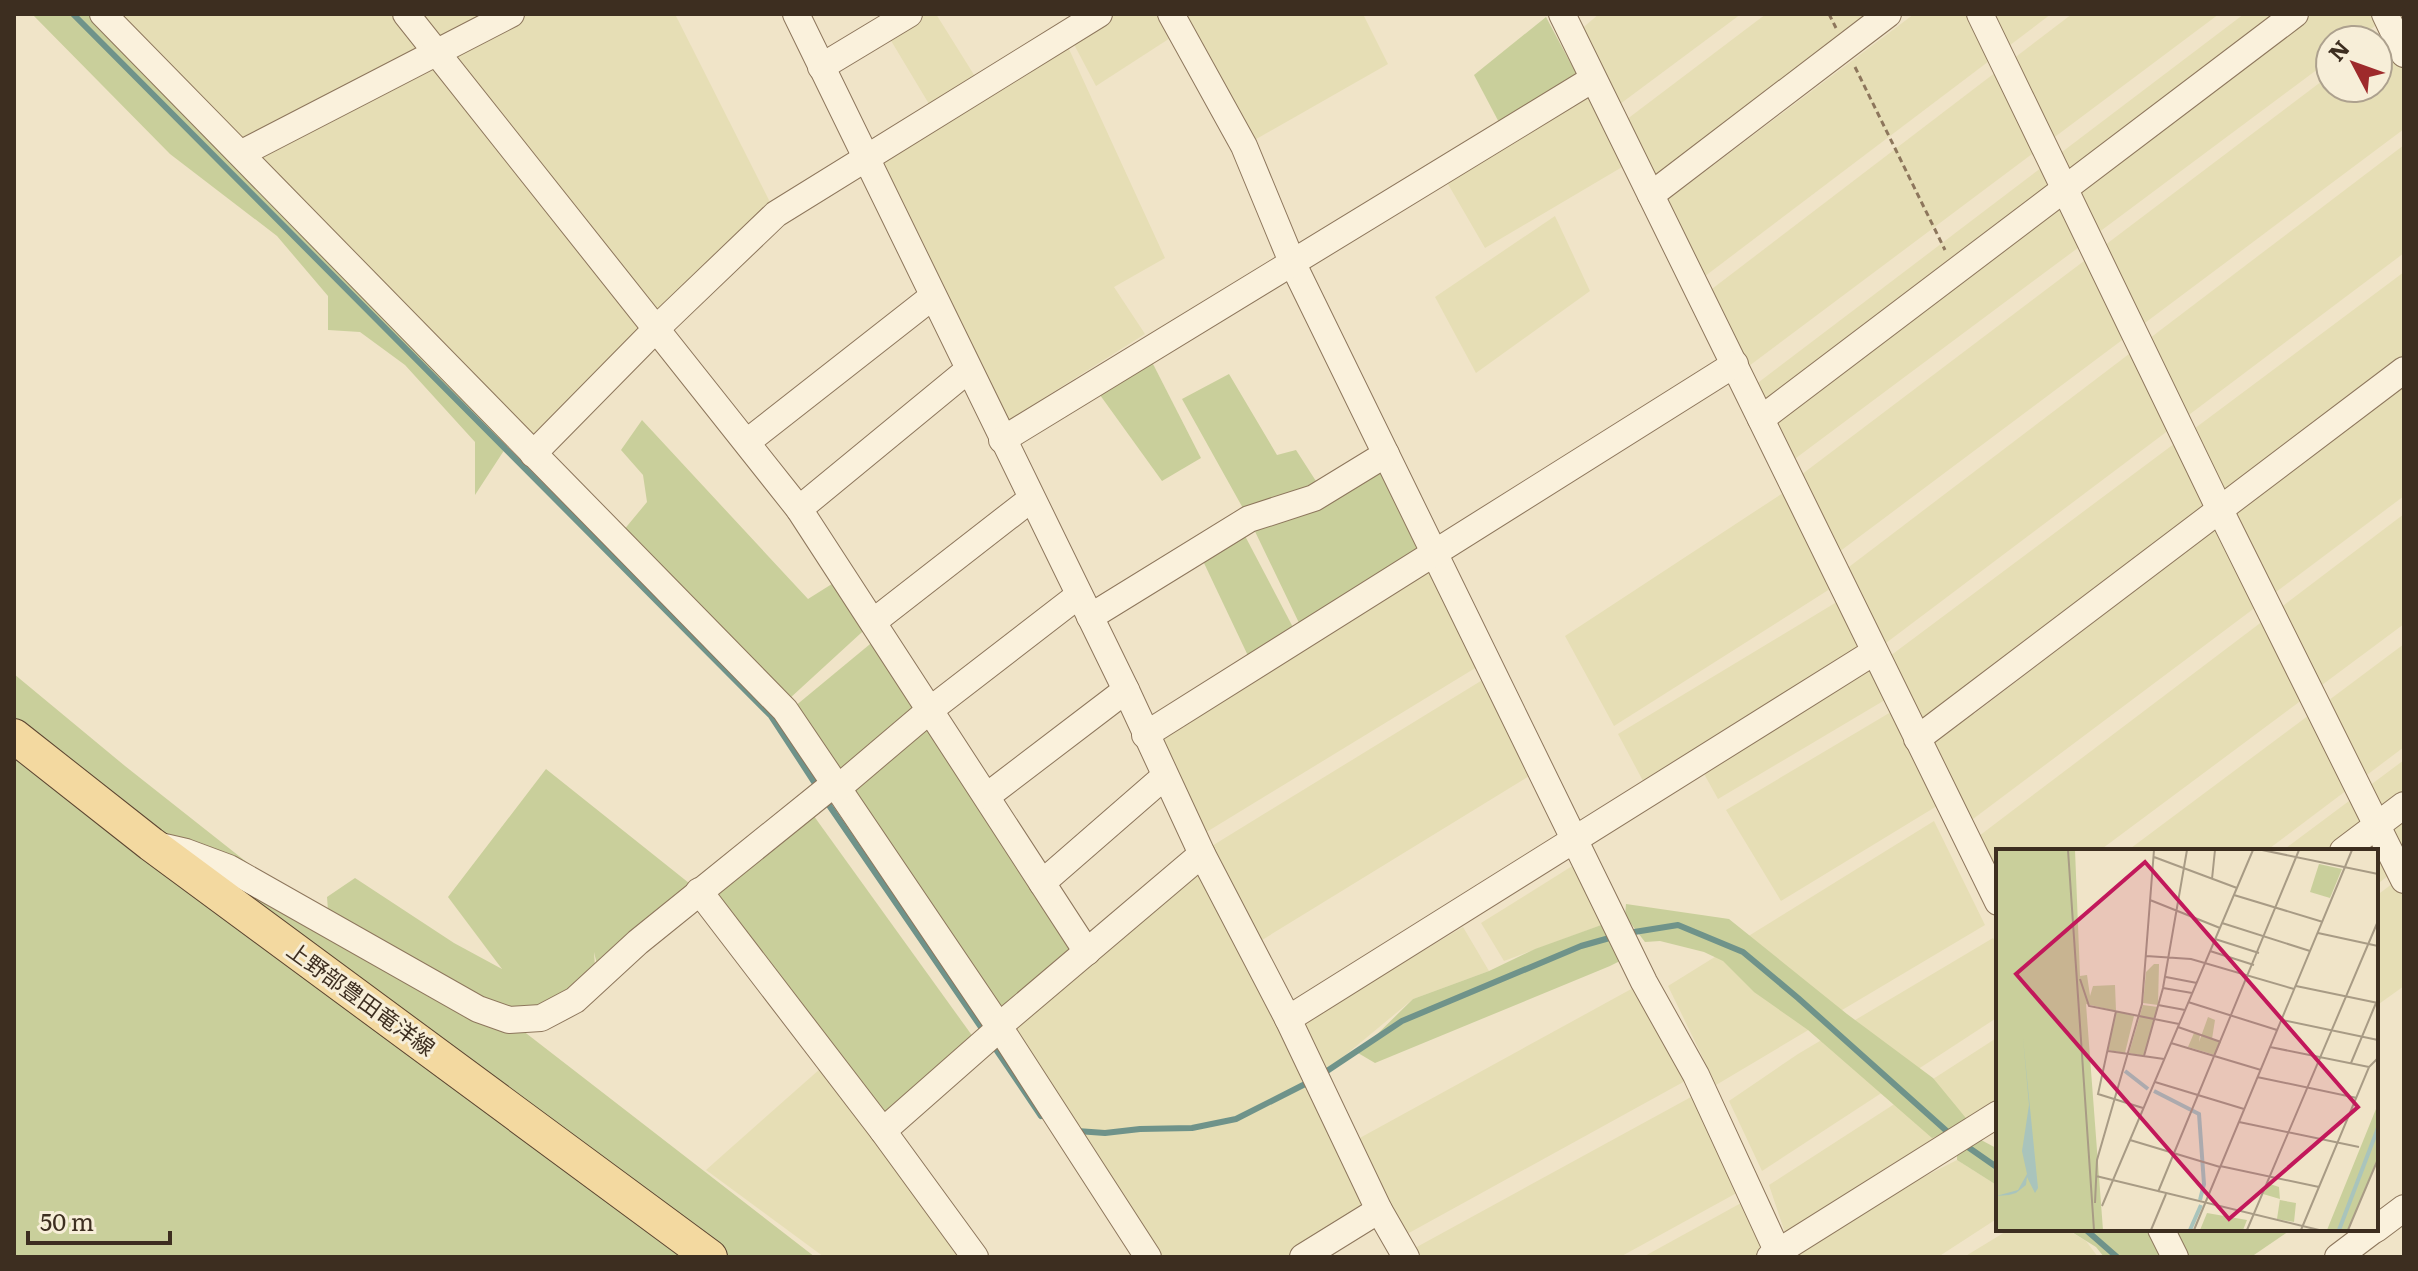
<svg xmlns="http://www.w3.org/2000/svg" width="2418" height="1271" font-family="Literata,'Noto Sans JP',serif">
<rect width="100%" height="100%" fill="#f0e4c8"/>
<g fill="#e6deb5">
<path d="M102,14H675L776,214L533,454Z"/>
<path d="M909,14H936L981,86L1063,36L1165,258L1114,287L1145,334L996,428L865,158L935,114L884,29Z"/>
<path d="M1083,14H1363L1388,64L1244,146L1181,31L1096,86L1068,33Z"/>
<path d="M1599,14H1741L1616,107L1579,31Z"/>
<path d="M1766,14H1898L1655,202L1634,160L1485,248L1441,172L1593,79L1618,126Z"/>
<path d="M1914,14H2051L1692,286L1655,209Z"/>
<path d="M2072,14H2219L1745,369L1708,292Z"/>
<path d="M2244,14H2404V129L1839,552L1801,475L2330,75V88H2378L2377,40L2392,29L2386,18L2356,40H2330V60L1792,461L1755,385Z"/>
<path d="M2404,145V253L1874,652L1895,694L1718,799L1698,763L1650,794L1618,734L1840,600L1833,587L1614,726L1565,636L1789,489L1841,573Z"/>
<path d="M1555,216L1590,291L1476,373L1435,297Z"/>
<path d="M2404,272V370L1955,711L1974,714L2404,385V496L1969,822L1955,795L1781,901L1726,810L1901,706L1882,662Z"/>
<path d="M2404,514V624L2099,851H1998V876L1979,836Z"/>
<path d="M1434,568L1490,659L1200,836L1144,745Z"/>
<path d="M2404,644V747L2266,851H2127Z"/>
<path d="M1484,679L1539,770L1249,948L1347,1145L1644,982L1696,1075L1398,1239L1379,1210L1303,1257H1150L1005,1021L1194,857Z"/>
<path d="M2404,760V864L2376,885V851H2282Z"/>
<path d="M1934,821L1985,925L1716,1085L1668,986Z"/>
<path d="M1585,858L1615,920L1504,961L1481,923Z"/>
<path d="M2404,875V986L2376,1006V896Z"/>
<path d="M1463,927L1489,971L1413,999L1325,1072L1304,1022Z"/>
<path d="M1993,938L1998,946V1017L1762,1171L1729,1101L1798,1054Z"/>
<path d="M1998,1037V1114L1799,1240L1957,1160L1998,1186V1218L1938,1257H1785L1789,1245L1769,1185Z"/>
<path d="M829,1061L974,1257H824L706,1170Z"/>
<path d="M1702,1091L1753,1184L1620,1257H1406L1404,1254Z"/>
<path d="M1752,1197L1770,1257H1643Z"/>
<path d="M2010,1229H2066L2086,1241L2098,1257H1964Z"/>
</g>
<g fill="#c9cf9b">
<path d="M32,14H104L514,435L475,495V442L405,365L360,332L328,330V296L277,236L170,154Z"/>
<path d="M1546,17L1579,79L1502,128L1474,75Z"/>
<path d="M1152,362L1201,458L1162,481L1100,395Z"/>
<path d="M1229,374L1277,455L1296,450L1323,492L1386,454L1432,548L1301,627L1249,519L1182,399Z"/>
<path d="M642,420L808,599L843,577L873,622L789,699L623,531L647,502L643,475L621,450Z"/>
<path d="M1244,534L1296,633L1250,660L1203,561Z"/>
<path d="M881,635L1087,952L996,1022L794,707Z"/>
<path d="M14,674L125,766L320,920L329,924L327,897L355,878L454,943L502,969L448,897L546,769L699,891L600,977L594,952L596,981L509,1020L815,1257H14Z"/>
<path d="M811,812L976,1041L879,1125L704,887Z"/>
<path d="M1626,904L1729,919L1847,1014L1933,1078L1970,1123L1932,1138L1808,1030L1754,992L1723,961L1704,952L1660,941L1645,942L1625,916Z"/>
<path d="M1615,920L1632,955L1610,966L1375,1063L1358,1053L1413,999L1489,971L1535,949Z"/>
<path d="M1968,1133L1998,1149V1186L1957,1160V1150Z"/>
<path d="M2067,1229H2141L2152,1235L2162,1257H2104L2096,1247Z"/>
<path d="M2161,1229H2292L2251,1257H2175Z"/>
</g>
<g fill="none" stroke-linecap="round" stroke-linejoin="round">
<g stroke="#6f938a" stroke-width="6">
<path d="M73,14L771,716L818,788"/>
<path d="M824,798L985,1033"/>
<path d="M1628,933L1678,925L1743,952L1798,998L1950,1134"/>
<path d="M991,1042L1041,1116"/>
<path d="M1321,1075L1402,1021L1581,946L1613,937"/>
<path d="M1077,1131L1105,1133L1140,1129L1192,1128L1236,1119L1311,1081"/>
<path d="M1965,1145L1998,1168"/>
<path d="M2085,1229L2117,1257"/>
</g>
<defs>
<g id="minor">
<path d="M103,14L785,710L1000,1028L1148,1257"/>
<path d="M406,14L799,509L1087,952"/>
<path d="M796,14L1126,690L1202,854L1288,1019L1379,1210L1406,1257"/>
<path d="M1171,14L1244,146L1292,262L1644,982L1696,1075L1780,1257"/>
<path d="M1562,14L1998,902"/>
<path d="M1980,14L2220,510L2404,880"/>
<path d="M2385,14L2404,54"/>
<path d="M821,67L909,14"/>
<path d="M242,153L511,14"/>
<path d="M1651,195L1888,14"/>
<path d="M1761,419L2295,14"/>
<path d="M1002,440L1593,79"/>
<path d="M747,442L932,297"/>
<path d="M533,454L657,328L776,214L1099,14"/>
<path d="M799,509L968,370"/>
<path d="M1090,617L1249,519L1314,498L1386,454"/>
<path d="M873,622L1031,499"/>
<path d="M1145,735L1735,364"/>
<path d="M1917,739L2404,370"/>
<path d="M838,788L930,710L1079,595"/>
<path d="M987,796L1126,690"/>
<path d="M160,846L186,852L229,868L478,1009L509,1020L541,1018L575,1000L638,942L835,783"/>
<path d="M2343,851L2404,805"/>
<path d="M1042,883L1165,776"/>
<path d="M699,891L883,1131L975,1257"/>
<path d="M1288,1019L1874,652"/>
<path d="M883,1131L1000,1028L1005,1021L1202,854"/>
<path d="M2161,1229L2175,1257"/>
<path d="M2376,1229L2404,1208"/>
<path d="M1303,1257L1379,1210"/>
<path d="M1770,1257L1998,1114"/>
<path d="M2338,1257L2375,1229"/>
</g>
<path id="major" d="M14,736L151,844L710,1257"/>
</defs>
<use href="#minor" stroke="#8d765c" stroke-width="28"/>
<use href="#major" stroke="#5b4430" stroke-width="36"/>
<g stroke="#8d765c" stroke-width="3" stroke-dasharray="6 4" stroke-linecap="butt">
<path d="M1829,14L1836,28"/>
<path d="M1855,67L1945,250"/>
</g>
<use href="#minor" stroke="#faf1dc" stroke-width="26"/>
<use href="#major" stroke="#f3d9a0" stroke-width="34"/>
</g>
<g text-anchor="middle" stroke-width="6" stroke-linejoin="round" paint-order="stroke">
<g font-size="22" fill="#3d2e20" stroke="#f7eed8">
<text transform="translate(361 999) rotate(36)" y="8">上野部豊田竜洋線</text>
</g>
</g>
<g transform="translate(1996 849)">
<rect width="382" height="382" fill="#f0e4c8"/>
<path d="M0,1H79L84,127L91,126L94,147L97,137L119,136L120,162L90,155L107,381H0ZM323,15L346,20L334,49L314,43ZM158,115H163L162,156L147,154L150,123ZM147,156L162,158L148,207L133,204ZM120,162L138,167L129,204L112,201ZM212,168L219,171L216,190L225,193L219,206L192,198L198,184L204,186L203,193ZM382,255V308L352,381H331ZM271,334L283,338L284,351L300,354L298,373L281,370L284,350L267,345ZM211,364L251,371L247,381H204Z" fill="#c9cf9b"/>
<path d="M27,189L42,339L39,344L31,328L30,336L20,344L13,346L0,347L22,341L31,325L26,302L33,256Z" fill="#a9c4bc"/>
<path fill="none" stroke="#a9c4bc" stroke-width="4" d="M129,222L152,240M158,242L203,265L208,335L204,351M194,381L205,356M343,381L382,279"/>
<path fill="none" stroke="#a89b85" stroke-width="2" d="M72,1L98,381M266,1L382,25M158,8L241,39M216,30L219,1M238,46L327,73M154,51L224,79M226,74L314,102M322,84L382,97M219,90L263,104M214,102L258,116M150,107L195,110L298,140M170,128L201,134M84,130L93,157L143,167M300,137L382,154M167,139L196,144M192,153L281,181M162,156L189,161M120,162L102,245L147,259M143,167L183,175M286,171L382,191M182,178L225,193M175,194L265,221M274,198L373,218M112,202L168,210M148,207L167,139L191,1M355,214L380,154M261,228L361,249M159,233L248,260M243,273L363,298M134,291L224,318M224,317L323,338M100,327L323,381M162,343L303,1M99,354L101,311L146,155L158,1M106,357L257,1M155,381L170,345M198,381L356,1M251,381L382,72M305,381L373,218L382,209M352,381L382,310"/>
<path fill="#c2185b" fill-opacity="0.15" stroke="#c2185b" stroke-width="4" d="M149,13L362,258L233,370L20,125Z"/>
<rect width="382" height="382" fill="none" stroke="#3d2e20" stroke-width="4"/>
</g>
<rect width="2418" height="1271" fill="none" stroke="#3d2e20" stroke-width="32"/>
<g transform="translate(2354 64) rotate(311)"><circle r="38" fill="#f7eed8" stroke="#ada18e" stroke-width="2"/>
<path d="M0-6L14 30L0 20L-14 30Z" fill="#9e2a2b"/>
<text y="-12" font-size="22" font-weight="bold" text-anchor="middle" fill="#3d2e20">N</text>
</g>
<path d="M28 1231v12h142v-12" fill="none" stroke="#3d2e20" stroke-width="4"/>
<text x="40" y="1231" font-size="24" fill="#3d2e20" stroke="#f7eed8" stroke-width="6" paint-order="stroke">50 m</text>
</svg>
